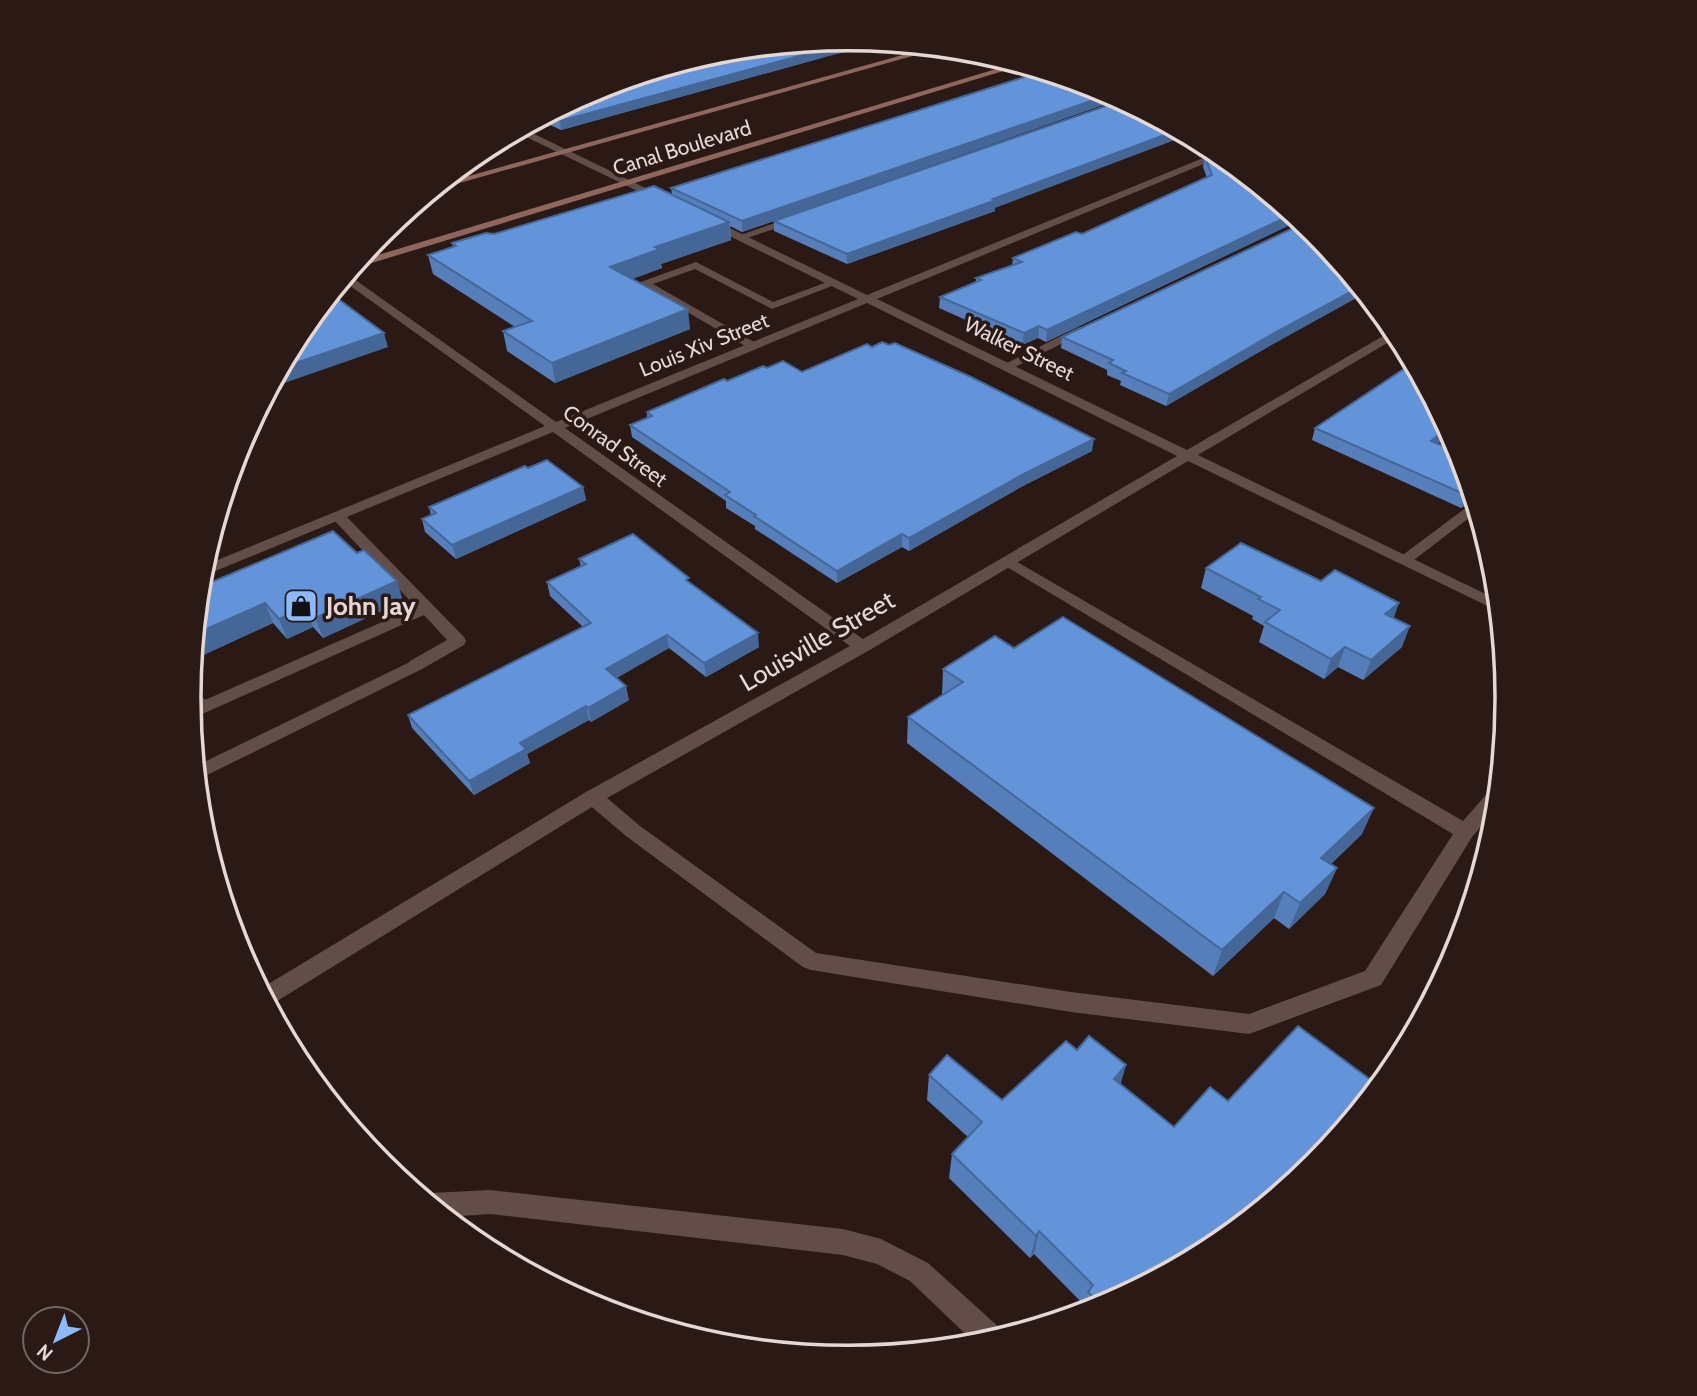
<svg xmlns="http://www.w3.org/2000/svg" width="1697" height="1396" font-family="Cabin,sans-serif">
<rect width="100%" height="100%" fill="#2b1915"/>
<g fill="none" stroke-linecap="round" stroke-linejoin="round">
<g fill="#624d48" fill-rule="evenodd">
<path d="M797,215L802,218L801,220L744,239L735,237Z"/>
<path d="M696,262L773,302L830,281L840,283L772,309L695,269L653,284L756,343V349L752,350L638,283Z"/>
<path d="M1079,327L1089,330L1011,369L1007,370L1001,366Z"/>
<path d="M1475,501L1478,511L1410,563H1400L1397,560L1400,557Z"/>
<path d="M338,512L343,513L464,637L466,641L464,645L422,669H410L408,665L410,661L447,640L424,615L191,719L190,686L196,688L205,700L416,607L333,519L331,516L333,513Z"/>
<path d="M1007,556L1463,821L1492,788L1499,786L1497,808L1472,837L1381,985L1249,1034L1071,1012L811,970L803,967L626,836L586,802L583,797L586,792H600L640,826L816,953L1071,992L1249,1014L1365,971L1453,834L1002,564L999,561Z"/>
<path d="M490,1190L843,1229L881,1239L928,1263L1002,1330L1004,1337L977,1345L910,1281L877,1264L843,1255L490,1214L446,1217L422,1197L431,1193Z"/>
</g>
<g fill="#624d48" fill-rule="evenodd">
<path d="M522,128L664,197L666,199L658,201L516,132Z"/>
<path d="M1218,152L1223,156L877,299L1187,450L1395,329L1399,336L1198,455L1498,600L1500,612L1188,461L868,651L600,802L269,1006L260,989L586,792L850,646L553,432L201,577L203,566L545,426L342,280L347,274L556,422L858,299L707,225V221H715L867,295ZM867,303L1177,456L863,639L565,428Z"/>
<path d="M416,659L424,665L422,669L197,780L196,766Z"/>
</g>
<g fill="#8e665c" fill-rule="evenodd">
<path d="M931,47L941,48L431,191L440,184Z"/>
<path d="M1016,63L1023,65L352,269L358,261Z"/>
</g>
</g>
<g fill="#557eba">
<path d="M825,57L561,130L548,124L530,129L524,127L596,89Z"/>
<path d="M1120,99L777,219L995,208V211L847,264L774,231V221L742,232L730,226L731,240L661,264L662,268L632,279L690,329L555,383L507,351L503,331L515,327L433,274L428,255L453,247L452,243L672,194L671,188Z"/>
<path d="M1190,136L1216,150L1199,157Z"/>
<path d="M1217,151L1300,220L1046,342L1038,338L1022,345L939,308L940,297L976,282V278L1012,266L1013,258L1082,234L1207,178L1203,167L1205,157Z"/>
<path d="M1315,232L1365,293L1273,344L1166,406L1120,385L1121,381L1107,375V370L1061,348L1062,337Z"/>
<path d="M767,368L802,372L1092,451L1021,487L909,551L902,547L837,583L755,529V526L726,508V501L632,437L630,425L647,418V412L727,381Z"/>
<path d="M1315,428L1438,444L1460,453L1474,500L1461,508L1312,440Z"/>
<path d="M528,468L583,487L586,500L456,559L425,532L422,519L431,515L429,507Z"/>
<path d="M1481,522L1487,542L1475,536Z"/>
<path d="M579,559L690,583L759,647L706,677L669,648L616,678L629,700L591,722L589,720L527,754L530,763L474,795L412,728L408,715L583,627L550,596L547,582L581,567Z"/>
<path d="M1206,568L1393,618L1402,647L1363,680L1338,667L1324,679L1259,642L1264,626L1252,619L1253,616L1201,588Z"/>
<path d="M200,587L403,601L323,638L313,627L287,639L273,623L199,657L194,650Z"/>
<path d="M1014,648L1362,834L1331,864L1337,868L1325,894L1289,929L1274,918L1213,976L907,743L908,717L942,695L943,669Z"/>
<path d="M1077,1050L1121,1084L1215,1247L1101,1307L1081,1313L1084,1305L1034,1254L1030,1258L949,1178L952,1154L968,1137L927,1100L929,1075L1002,1100Z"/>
</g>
<g fill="#456797">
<path d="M864,40L887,42L825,57L561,130L560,121L825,49Z"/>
<path d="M1111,94L1120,99L742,232V221Z"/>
<path d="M547,115L548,124L530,129L529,124Z"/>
<path d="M1178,130L1188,135L995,208V211L847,264V254Z"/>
<path d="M1206,145L1216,150L1199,157L1200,147Z"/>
<path d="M1293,214L1300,220L1046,342L1047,330Z"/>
<path d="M729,222L731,240L661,264L662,268L612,286L610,267L655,247Z"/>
<path d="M1360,287L1365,293L1273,344L1166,406L1169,394L1276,332Z"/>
<path d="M688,309L690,329L555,383L552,363Z"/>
<path d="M1039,326L1038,338L1022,345L1024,333Z"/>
<path d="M384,333L388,347L270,388L281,368Z"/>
<path d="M1448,427L1451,433L1427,453L1431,441Z"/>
<path d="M1094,439L1092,451L1021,487L909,551V538L1022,475Z"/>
<path d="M583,487L586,500L456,559L452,545Z"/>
<path d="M1472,492L1474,500L1461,508L1466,495Z"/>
<path d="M902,534V547L837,583V571Z"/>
<path d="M397,581L403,601L323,638L315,618Z"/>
<path d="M265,603L273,623L199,657L194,647L195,634Z"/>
<path d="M1399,603L1392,623L1385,614Z"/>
<path d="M305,607L313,627L287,639L279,619Z"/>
<path d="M1410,626L1402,647L1363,680L1371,660Z"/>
<path d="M758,633L759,647L706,677L704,663Z"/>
<path d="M667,635L669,648L608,683L606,669Z"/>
<path d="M1345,647L1338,667L1324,679L1331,659Z"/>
<path d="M626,686L629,700L591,722L588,708Z"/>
<path d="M586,706L589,720L527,754L530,763L474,795L469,781L520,743Z"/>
<path d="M1374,808L1362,834L1310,884L1321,858Z"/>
<path d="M1337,868L1325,894L1289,929L1300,903Z"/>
<path d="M1284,892L1274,918L1213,976L1222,950Z"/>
<path d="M1126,1065L1119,1090L1114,1079Z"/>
<path d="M1039,1231L1034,1254L1030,1258L1036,1236Z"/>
</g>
<g fill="#6393d8" stroke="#456797" stroke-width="2">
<path d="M849,38L864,40L825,49L560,121L547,115L596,89L720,51Z"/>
<path d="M1044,71L1101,89L1111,94L742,221L671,188Z"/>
<path d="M1123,100L1178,130L993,199L996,200L847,254L774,221Z"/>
<path d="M1197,140L1206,145L1200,147Z"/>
<path d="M1217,151L1293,214L1047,330L1039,326L1024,333L940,297L981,280L976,278L1022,262L1013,258L1076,232L1082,234L1212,175L1205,157Z"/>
<path d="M654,186L729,222L655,247L660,249L610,267L688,309L552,363L503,331L532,321L428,255L456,246L452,243L486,233L494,234Z"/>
<path d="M1304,223L1315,232L1360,287L1276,332L1169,394L1122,373L1126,371L1109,363L1113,360L1062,337Z"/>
<path d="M337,298L384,333L281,368L300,331L325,301Z"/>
<path d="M882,342L889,345L895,343L971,377L1094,439L1022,475L909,538L902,534L837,571L754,516L756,515L725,495L730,492L630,425L652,416L647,412L724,379L727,381L763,366L767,368L783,361L802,372L867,344L872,347Z"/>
<path d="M1413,363L1448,427L1431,441L1460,453L1472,492L1466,495L1315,428Z"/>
<path d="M547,460L583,487L452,545L422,519L436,513L429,507L525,466L528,468Z"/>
<path d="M333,531L357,553L364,550L397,581L315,618L305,607L279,619L265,603L195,634L200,587Z"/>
<path d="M633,534L689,578L686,580L758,633L704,663L667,635L606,669L626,686L588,708L586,706L520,743L526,749L469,781L408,715L591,623L547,582L586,564L579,559Z"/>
<path d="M1241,543L1321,581L1335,570L1399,603L1385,614L1410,626L1371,660L1345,647L1331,659L1265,622L1280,610L1258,599L1261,597L1206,568Z"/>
<path d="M1063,617L1374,808L1321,858L1337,868L1300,903L1284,892L1222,950L908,717L963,682L943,669L995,636L1014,648Z"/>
<path d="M1298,1026L1379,1086L1315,1165L1215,1247L1103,1306L1088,1292L1093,1285L1039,1231L1036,1236L952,1154L982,1122L929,1075L947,1055L1002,1100L1066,1041L1077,1050L1089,1036L1126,1065L1114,1079L1174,1127L1210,1087L1228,1101Z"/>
</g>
<defs>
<symbol id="shop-square" viewBox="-11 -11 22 22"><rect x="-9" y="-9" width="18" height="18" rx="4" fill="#8cb9fc" stroke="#2b1915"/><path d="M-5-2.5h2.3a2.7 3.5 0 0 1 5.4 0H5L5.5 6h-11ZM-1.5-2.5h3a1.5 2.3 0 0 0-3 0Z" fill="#111"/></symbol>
</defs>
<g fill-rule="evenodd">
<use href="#shop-square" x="282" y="587" width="38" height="38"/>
</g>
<g text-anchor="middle" stroke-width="7" stroke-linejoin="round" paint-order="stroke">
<g font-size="21" fill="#e5d7d4" stroke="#2b1915">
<text transform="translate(682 148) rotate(-17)" y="7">Canal Boulevard</text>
<text transform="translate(704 345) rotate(-22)" y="7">Louis Xiv Street</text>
<text transform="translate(1019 349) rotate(26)" y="7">Walker Street</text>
<text transform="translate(615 446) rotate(36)" y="7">Conrad Street</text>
</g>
<g font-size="26" font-weight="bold" fill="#e5d7d4" stroke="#2b1915" text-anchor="start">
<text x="326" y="615">John Jay</text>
</g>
<g font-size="26" fill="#e5d7d4" stroke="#2b1915">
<text transform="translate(817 641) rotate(-30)" y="9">Louisville Street</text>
</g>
</g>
<path d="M0 0H1697V1396H0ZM201 698a647 647 0 1 1 1294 0a647 647 0 1 1-1294 0Z" fill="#2b1915" fill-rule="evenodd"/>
<path fill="none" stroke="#e5d7d4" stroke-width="3.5" d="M201 698a647 647 0 1 1 1294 0a647 647 0 1 1-1294 0Z"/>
<g transform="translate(56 1340) rotate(222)"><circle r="33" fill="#2b1915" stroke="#756561" stroke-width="2"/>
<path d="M0-5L12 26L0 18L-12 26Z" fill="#8cb9fc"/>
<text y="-10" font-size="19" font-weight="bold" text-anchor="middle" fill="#e5d7d4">N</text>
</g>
</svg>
